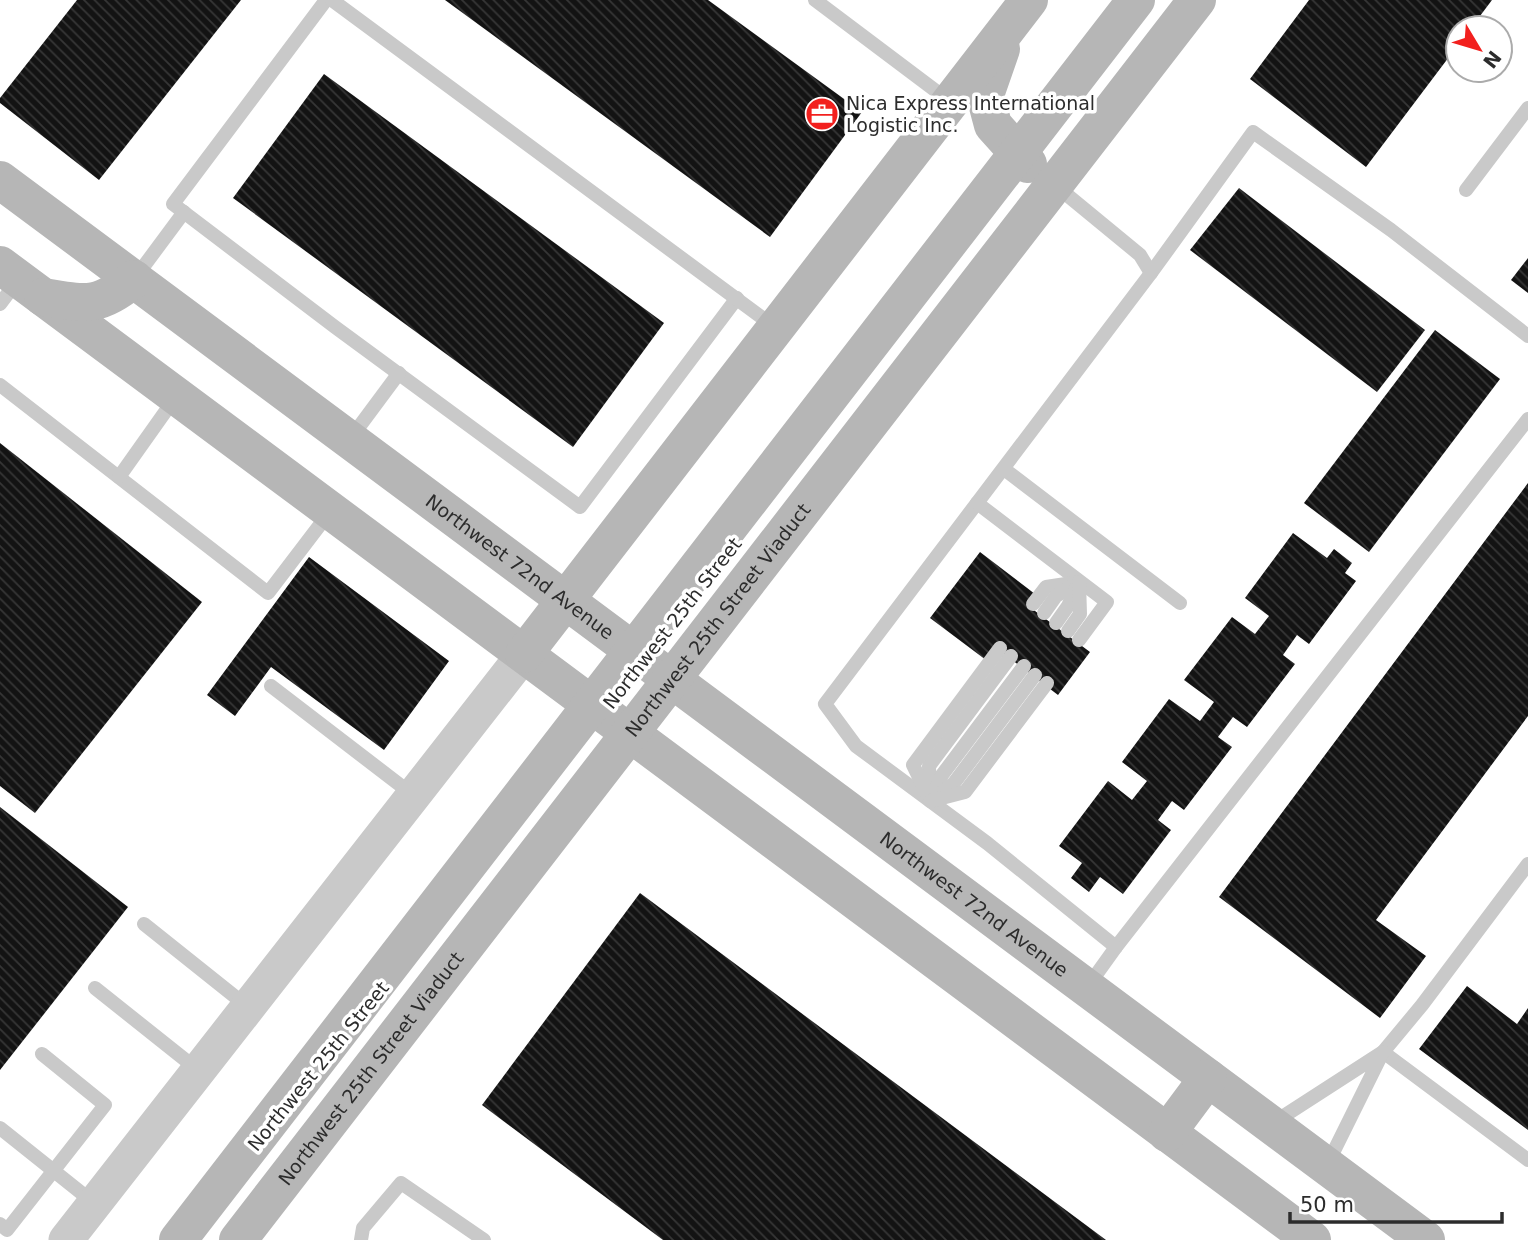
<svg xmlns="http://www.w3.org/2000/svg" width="1528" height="1240" font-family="'DejaVu Sans',sans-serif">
<defs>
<pattern id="building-back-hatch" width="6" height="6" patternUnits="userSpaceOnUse" patternTransform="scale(1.75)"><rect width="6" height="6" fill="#131313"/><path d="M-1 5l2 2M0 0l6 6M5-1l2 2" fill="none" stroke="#363636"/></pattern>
</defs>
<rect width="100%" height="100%" fill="#fff"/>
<g fill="url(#building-back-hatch)">
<path d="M77,0H241L99,180L0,103V98Z"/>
<path d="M445,0H708L862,112L770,237Z"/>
<path d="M1309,0H1492L1471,28H1458V45L1366,167L1250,79Z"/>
<path d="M324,74L664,323L573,447L233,198Z"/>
<path d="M1239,188L1425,330L1377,392L1190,250Z"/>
<path d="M1528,258V293L1511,280Z"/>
<path d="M1435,330L1500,379L1369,552L1304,503Z"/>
<path d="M0,443L202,602L35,813L0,786Z"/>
<path d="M1528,483V716L1376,920L1426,956L1380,1018L1219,897Z"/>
<path d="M1293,533L1327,558L1334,549L1352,563L1345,573L1356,581L1309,644L1297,635L1283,655L1295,664L1247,727L1233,717L1218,737L1232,747L1184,810L1172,801L1158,820L1171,830L1123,894L1100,877L1089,892L1071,878L1082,863L1059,846L1108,781L1132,800L1147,781L1122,762L1169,699L1200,721L1214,702L1184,680L1232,617L1255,634L1269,616L1245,598Z"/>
<path d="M980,552L1035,594L1027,605L1090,652L1058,695L995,647L986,660L930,618Z"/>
<path d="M309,557L449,661L384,750L271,667L235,716L207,695Z"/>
<path d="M0,807L128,907L0,1070Z"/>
<path d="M640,893L1106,1240H663L482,1105Z"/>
<path d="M1467,986L1517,1024L1528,1008V1130L1419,1049Z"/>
</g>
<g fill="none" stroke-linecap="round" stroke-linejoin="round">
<g stroke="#c9c9c9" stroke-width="14">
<path d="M326,0L173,204L335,327L580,507L737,298"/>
<path d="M332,0L776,328"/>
<path d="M815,0L948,100"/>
<path d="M1055,185L1140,255L1151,273"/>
<path d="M1466,190L1528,108"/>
<path d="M135,278L184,212"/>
<path d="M0,304L18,280"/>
<path d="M1528,336L1391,230L1253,132L1151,273L825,704L856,746L987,843L1116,947L1528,419"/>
<path d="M0,385L268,593L329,513"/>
<path d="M350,439L399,373"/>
<path d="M1004,469L1180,603"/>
<path d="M119,477L175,398"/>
<path d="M977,503L1107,602L1079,640"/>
<path d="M1033,604L1046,587L1079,582"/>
<path d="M1044,613L1056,596L1072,586"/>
<path d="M1056,623L1068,606L1077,586"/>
<path d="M1068,631L1080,614L1079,582"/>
<path d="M271,686L413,795"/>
<path d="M930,796L929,766L1011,656"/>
<path d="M932,796L942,775L1024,666"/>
<path d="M937,796L954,783L1035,675"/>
<path d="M930,800L913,765L1000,648"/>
<path d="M930,801L965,792L1047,683"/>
<path d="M1528,864L1422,1005L1383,1052L1528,1160"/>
<path d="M144,924L248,1007"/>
<path d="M1088,986L1116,947"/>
<path d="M95,988L198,1070"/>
<path d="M1273,1123L1383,1052L1327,1165"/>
<path d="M0,1128L94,1203"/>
<path d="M0,1224L7,1230L105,1105L42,1054"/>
<path d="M361,1240L363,1228L401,1183L484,1240"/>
</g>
<path stroke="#c9c9c9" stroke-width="35" d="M66,1240L524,654"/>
<g stroke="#b6b6b6" stroke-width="38">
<path d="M1001,49L985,95L993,125L1028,164"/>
<path id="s1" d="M0,180L1426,1240"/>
<path d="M0,265L1312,1240"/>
<path d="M43,297C87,304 97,308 134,279"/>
<path d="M524,654L1029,0"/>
<path d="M1167,1133L1208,1078"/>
</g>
<g stroke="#b6b6b6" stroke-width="38">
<path d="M178,1240L1136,0"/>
<path id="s2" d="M238,1240L1197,0"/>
</g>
</g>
<defs>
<symbol id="office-disc" viewBox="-11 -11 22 22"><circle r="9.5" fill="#f2201e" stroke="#fff"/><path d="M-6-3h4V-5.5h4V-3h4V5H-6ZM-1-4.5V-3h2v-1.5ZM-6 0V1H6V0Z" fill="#fff"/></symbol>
</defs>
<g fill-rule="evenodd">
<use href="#office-disc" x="803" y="95" width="38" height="38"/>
</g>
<g text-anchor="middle" stroke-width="7" stroke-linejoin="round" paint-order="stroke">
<g font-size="19" fill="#2c2c2c" stroke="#fff" text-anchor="start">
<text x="846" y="110">Nica Express International<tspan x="846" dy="22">Logistic Inc.</tspan></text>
</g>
<g font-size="19" fill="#2c2c2c" stroke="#fff">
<text dy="7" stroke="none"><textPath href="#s1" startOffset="648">Northwest 72nd Avenue</textPath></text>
<text dy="7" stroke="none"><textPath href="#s2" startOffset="784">Northwest 25th Street Viaduct</textPath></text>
<text transform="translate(672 623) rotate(-52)" y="7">Northwest 25th Street</text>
<text dy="7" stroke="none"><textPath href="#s1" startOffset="1214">Northwest 72nd Avenue</textPath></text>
<text transform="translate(318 1066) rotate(-51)" y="7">Northwest 25th Street</text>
<text dy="7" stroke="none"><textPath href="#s2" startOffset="217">Northwest 25th Street Viaduct</textPath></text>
</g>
</g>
<g transform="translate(1479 49) rotate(128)"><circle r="33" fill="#ffffff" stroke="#ababab" stroke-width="2"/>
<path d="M0-5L12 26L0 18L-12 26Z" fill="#f2201e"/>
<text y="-10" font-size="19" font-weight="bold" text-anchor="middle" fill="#2c2c2c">N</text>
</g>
<path d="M1290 1212v10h212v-10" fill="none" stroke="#2c2c2c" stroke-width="3.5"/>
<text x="1300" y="1212" font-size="21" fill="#2c2c2c" stroke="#ffffff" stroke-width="5" paint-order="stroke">50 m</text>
</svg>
